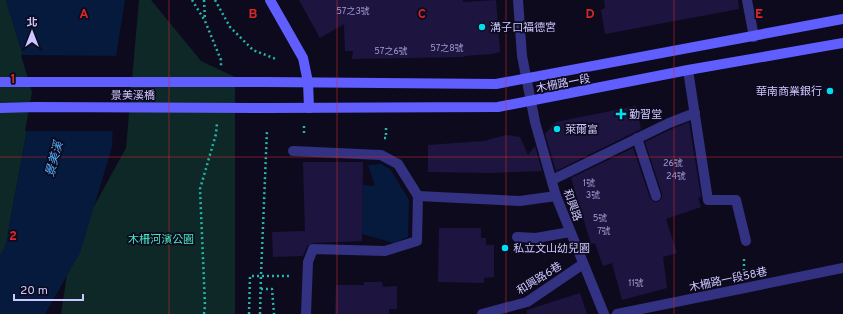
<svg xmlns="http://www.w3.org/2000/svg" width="843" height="314" font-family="Overpass,'Noto Sans TC',sans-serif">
<rect width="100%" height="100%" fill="#0d0a1e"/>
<g fill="#0d2827">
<path d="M0,0H6L34,92L6,244L0,257Z"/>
<path d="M139,0H151L201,61L235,77V314H61L71,248L126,148Z"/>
</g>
<g fill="#051a3c">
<path d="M6,0H125L116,56L112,147L80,253L45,314H0V257L6,244L34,92Z"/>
<path d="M381,164L390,169L409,200L408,237L394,243L362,234L363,185L375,186L368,165Z"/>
</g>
<path fill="#0d0a1e" d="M21,55L118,56L115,131H25L32,92Z"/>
<g fill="#1d1540">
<path d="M299,0H463V2L496,0L500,52L492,54L464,56V57L352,59L353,51H345L344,24L320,38Z"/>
<path d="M604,0H738L739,9L605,34L601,10L605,8Z"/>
<path d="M636,106L641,129L556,171L545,134L556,122Z"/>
<path d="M689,122L701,197L698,198L701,207L666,219L677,253L663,257L667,288L622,300L612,263L603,266L595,243L591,244L571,178L633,148L650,198L654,202H658L662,198V194L645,142L672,129Z"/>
<path d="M506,135L520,137L528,155L535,146L542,171L489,173L428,172V145L484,141Z"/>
<path d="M303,162H363L362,241L313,243L307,246L303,256L273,257L272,232L305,231Z"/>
<path d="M439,228H481V238H486V245H494V277L484,278V283L438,282Z"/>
<path d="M364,282H382L383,287L397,286V309H389V314H335L336,285H364Z"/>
<path d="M580,293L587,314H527V310Z"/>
</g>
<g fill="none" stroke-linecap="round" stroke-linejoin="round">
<g stroke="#24b6ab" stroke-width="2.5" stroke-dasharray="2 3" stroke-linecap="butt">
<path d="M192,0L205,21L221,60V67"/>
<path d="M204,0L205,20"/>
<path d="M215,0L230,27L253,50L276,59"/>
<path d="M304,126V136"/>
<path d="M384,138H386V128"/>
<path d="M744,271V256"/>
<path d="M261,289H272L274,314"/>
<path d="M204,314L205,305L200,189L216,134L217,123"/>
<path d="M249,314L250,276H292"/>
<path d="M260,314L261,275L267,130"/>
</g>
<g stroke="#333181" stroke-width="10">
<path d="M747,0L754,37"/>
<path d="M688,70L708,200H736L746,241"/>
<path d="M637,138L656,196"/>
<path d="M293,151L381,155L398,164L418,196L417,241L385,251L313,249L308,262L306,314"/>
<path d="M552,180L669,123L695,113"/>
<path d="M418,196L520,201L556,196"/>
<path d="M517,237L536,238L570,232"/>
</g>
<g stroke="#333181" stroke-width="10">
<path d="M518,0L522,56L535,122L556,196L604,314"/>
<path d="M482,314L527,302L583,264"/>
<path d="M617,314L843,268"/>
</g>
<g stroke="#605eff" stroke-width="10">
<path d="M270,0L303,58L308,82L309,108"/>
<path d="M266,82L496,84L843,19"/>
<path d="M267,108L498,107L688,70L843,43"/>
</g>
<g stroke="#605eff" stroke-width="10">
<path d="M0,82H266"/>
<path d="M0,108L35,107L267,108"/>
</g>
</g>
<path fill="none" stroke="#d62828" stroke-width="1" stroke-opacity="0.55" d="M169,0V314M337,0V314M506,0V314M674,0V314M0,157H843"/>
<g fill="#00def2" stroke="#0d0a1e" stroke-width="1.5">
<circle cx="482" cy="27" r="4"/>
<circle cx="830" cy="91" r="4"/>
<path d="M619 108h4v4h4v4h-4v4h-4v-4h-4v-4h4z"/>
<circle cx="557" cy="129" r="4"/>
<circle cx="505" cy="248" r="4"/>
</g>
<g text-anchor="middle" stroke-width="3.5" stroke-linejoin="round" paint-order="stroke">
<g font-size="9" fill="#a19acf">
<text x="353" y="14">57之3號</text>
<text x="447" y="51">57之8號</text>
<text x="391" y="54">57之6號</text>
<text x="673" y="166">26號</text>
<text x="676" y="179">24號</text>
<text x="589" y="186">1號</text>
<text x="593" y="198">3號</text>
<text x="600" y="221">5號</text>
<text x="604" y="234">7號</text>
<text x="636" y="286">11號</text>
</g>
<g font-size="11" fill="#cdc7ff" stroke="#0d0a1e" text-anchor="start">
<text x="490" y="31">溝子口福德宮</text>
<text x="822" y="95" text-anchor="end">華南商業銀行</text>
<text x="629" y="118">勤習堂</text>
<text x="565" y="133">萊爾富</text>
<text x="513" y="252">私立文山幼兒園</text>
</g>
<g font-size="11" fill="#cdc7ff" stroke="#0d0a1e">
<text transform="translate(563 83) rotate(-11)" y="4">木柵路一段</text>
<text x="133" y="99">景美溪橋</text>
<text transform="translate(573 205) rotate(70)" y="4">和興路</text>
<text transform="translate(539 278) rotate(-32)" y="4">和興路6巷</text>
<text transform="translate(728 279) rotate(-12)" y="4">木柵路一段58巷</text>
</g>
<g font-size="11" fill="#4be7be" stroke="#0d0a1e">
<text x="161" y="243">木柵河濱公園</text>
</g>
<g font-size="12" font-style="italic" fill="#55b3ff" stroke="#0d0a1e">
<text transform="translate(54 159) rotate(-75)" y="4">景美溪</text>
</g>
</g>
<g font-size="13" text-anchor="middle" font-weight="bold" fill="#d62828" stroke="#0d0a1e" stroke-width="3.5" stroke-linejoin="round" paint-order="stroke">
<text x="84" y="18">A</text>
<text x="253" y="18">B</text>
<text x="422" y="18">C</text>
<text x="590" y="18">D</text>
<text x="759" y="18">E</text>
<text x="13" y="83">1</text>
<text x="13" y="240">2</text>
</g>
<g transform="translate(32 32)" stroke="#0d0a1e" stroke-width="3" paint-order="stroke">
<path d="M0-3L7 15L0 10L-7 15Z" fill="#cdc7ff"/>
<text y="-6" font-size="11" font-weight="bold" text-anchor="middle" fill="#cdc7ff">北</text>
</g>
<path d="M14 294v6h69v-6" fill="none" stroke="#cdc7ff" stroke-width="2"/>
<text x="20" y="294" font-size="12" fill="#cdc7ff" stroke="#0d0a1e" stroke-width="3" paint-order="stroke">20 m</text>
</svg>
